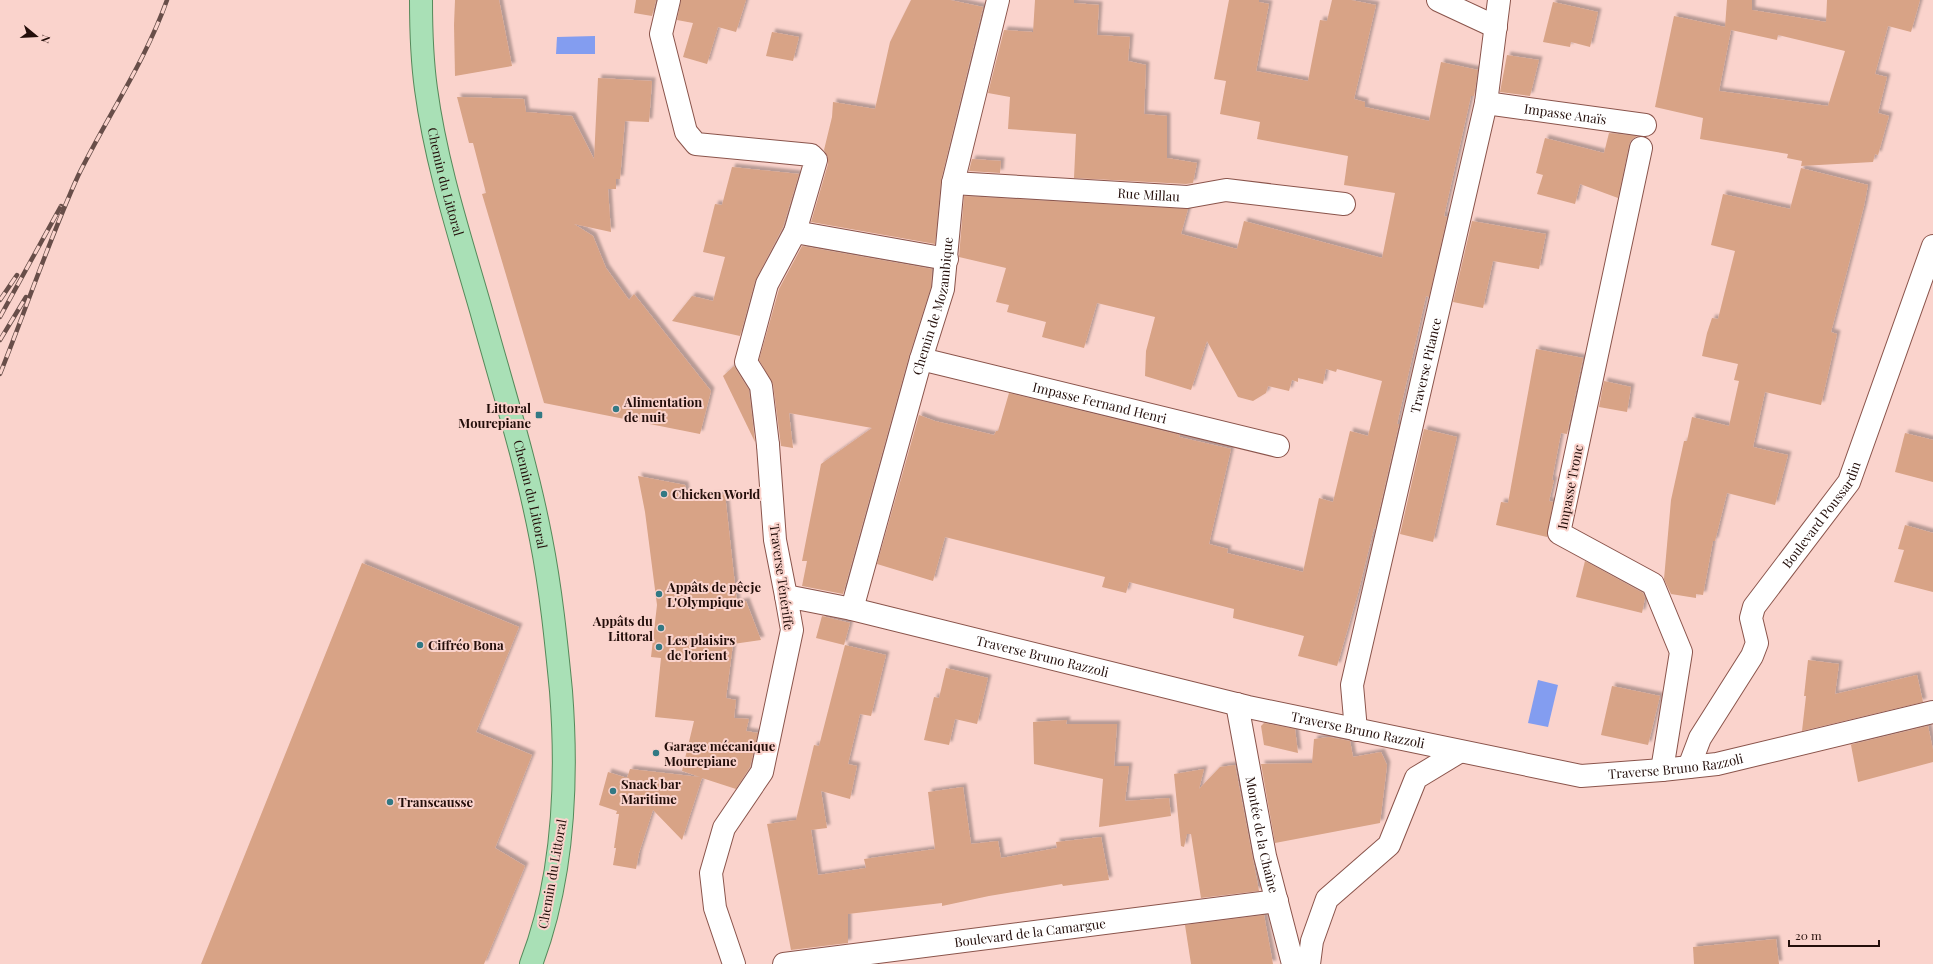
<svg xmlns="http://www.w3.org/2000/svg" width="1933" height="964" font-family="'Playfair Display',serif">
<defs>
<filter id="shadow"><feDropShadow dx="3.5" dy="-3.5" stdDeviation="1" flood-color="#0004"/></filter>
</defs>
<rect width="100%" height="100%" fill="#fad3cc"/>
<g fill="#839df0">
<path d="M595,36V54H556L557,37Z"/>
<path d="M1538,680L1558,685L1548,727L1528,723Z"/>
</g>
<g fill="#d8a386" fill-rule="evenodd" filter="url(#shadow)">
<path d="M455,0H499L512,66L455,76L454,25Z"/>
<path d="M636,0H656L652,16L634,13Z"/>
<path d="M681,0H746L736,32L718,27L707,64L683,57L693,23L677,20Z"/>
<path d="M911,0H950L983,7L941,180L935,244L811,222L828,164V157L824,150L832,117L833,102L875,109L890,42Z"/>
<path d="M1035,0H1074V3L1099,5L1097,35L1130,37L1128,61L1146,65L1144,114L1167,116V158L1197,163L1193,183L1186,184L1074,178L1076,134L1008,129L1010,97L988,93L1004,30L1033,32Z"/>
<path d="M1229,0H1259V2L1269,4L1256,71L1308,81L1320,20L1327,21L1332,0H1351L1376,5L1354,99L1365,102V107L1429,121L1441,62L1478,70L1474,96H1471L1444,216L1447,217L1429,297L1426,296L1410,367L1397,424H1399L1375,529L1374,528L1358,593L1337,666L1298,656L1304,636L1233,618L1234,609L1129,582L1126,593L1102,587L1105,577L945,537L933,581L877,564L919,415L935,421L994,435L996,431H998L1009,393L1180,435L1179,437L1231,449L1209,544L1228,549L1227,553L1303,572L1319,498L1333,502L1350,431L1368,436L1382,381L1337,369L1336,372L1326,369L1323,384L1298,378V382L1292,380L1289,391L1268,386L1266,393L1253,401L1238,397L1207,341L1191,390L1145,376L1146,351L1155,317L1097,303L1084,348L1042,337L1046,322L1007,312L1009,305L996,302L1006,268L959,257L964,196L1188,209L1181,234L1237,249L1244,221L1382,258L1395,193L1344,185L1348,156L1257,139L1260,122L1220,114L1226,81L1214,79Z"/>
<path d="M1727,0H1752V10L1826,22L1827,0H1920L1911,32L1888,26L1875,74L1887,77L1878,113L1889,116L1878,155L1875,154L1873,162L1801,166L1802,161L1787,158L1788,154L1700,139L1703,118L1655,107L1674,16L1725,27ZM1731,30L1777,40L1778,35L1845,51L1828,106L1719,91Z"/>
<path d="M1553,2L1598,12L1590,47L1571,42L1570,47L1543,42Z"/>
<path d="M772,32L799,37L793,61L766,56Z"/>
<path d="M1507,55L1539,60L1530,96L1500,92Z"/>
<path d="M598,78L652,81L649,122L625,121L620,179H616V189H608L611,232L574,224L593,236L606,268L629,300L634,294L711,391L700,434L544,403L482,194L486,193L473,143H469L457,97L524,99L526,112L572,116L594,159Z"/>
<path d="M1609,133L1637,136L1631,140L1629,145L1618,198L1580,184L1575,204L1537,194L1543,175L1536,173L1545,138L1604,153Z"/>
<path d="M972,159L1001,161L1000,173L969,171Z"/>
<path d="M732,167L799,174L783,227L755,281L740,336L672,321L692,296L713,301L725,257L703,252L715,204L722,205Z"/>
<path d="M1801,168L1868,185L1864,206L1831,332L1837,334L1821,405L1765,392L1753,447L1788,455L1775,505L1727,493L1715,541H1713L1703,595L1696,594V598L1671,594L1664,579L1671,500L1684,441H1687L1692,417L1729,426L1739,381L1734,380L1738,364L1702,356L1707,333L1712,318L1718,319L1735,251L1711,245L1723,194L1790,209Z"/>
<path d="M1472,221L1546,234L1539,269L1493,261L1483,308L1453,302Z"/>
<path d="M802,246L932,269L931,287L909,356L843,594L802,586L807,561H802L821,464L872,428L789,413L793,448L781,446L773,384L759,360L779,289Z"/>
<path d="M1536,349L1583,358L1567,434L1561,433L1552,480H1554L1549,501L1553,502L1547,537L1496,525L1501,502L1508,503Z"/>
<path d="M734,366L749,390L755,442L723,376Z"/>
<path d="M1604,381L1631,387L1627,412L1599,407Z"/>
<path d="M1424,429L1457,437L1433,542L1400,534Z"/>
<path d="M1905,433L1933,440V482L1895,472Z"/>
<path d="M638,476L685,485L687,499L725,494L737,603L746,601L761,640L733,644L726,698L736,700L734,718L749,719L746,731L758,733L750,767L736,789L702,778L682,840L653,810L639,853L636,869L613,865L616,848H614L619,814H616L617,811L599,805L608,772L627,778L630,769L700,777L682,771L694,721L655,717L661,658L651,657L657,605L645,512Z"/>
<path d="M1905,525L1933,533V592L1894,582L1904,550L1898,549Z"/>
<path d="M1585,561L1643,593L1645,598L1642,613L1576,597Z"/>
<path d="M362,563L519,627L476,732L532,755L495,848L525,866L484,964H201Z"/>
<path d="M822,616L850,623L844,645L816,638Z"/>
<path d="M845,645L886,655L871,716L860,714L848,764L857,766L850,799L821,791L827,828L811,830L818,875L866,868L864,859L935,849L928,792L963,787L971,844L998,841L1001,858L1057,848L1056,842L1101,837L1109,880L1063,886L1062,884L989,896L942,906V903L848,914V943L791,950L767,824L796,820L814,745L819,746Z"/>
<path d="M1808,660L1839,664L1835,694L1917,675L1923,702L1802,731L1806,696H1804Z"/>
<path d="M946,668L988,678L977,724L955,719L949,745L924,740L934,697L939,698Z"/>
<path d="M1612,686L1660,696L1648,745L1601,735Z"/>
<path d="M1067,720L1066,724H1117L1114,766H1129L1125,801L1169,798L1171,816L1099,827L1103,779L1034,764L1033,722Z"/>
<path d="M1264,723L1295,729L1298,753L1264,745L1261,726Z"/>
<path d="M1928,726L1933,750V762L1858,782L1851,745H1849Z"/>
<path d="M1329,737L1350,741L1353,757L1381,752L1387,765L1380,823L1275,843L1261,764L1312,763L1314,739Z"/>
<path d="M1235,765L1259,891L1201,898L1191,834H1187L1184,847L1181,846L1174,774L1204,769L1199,789L1220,767Z"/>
<path d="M1264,915L1273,964H1191L1185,925Z"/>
<path d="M1776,939L1779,964H1694L1693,947Z"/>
</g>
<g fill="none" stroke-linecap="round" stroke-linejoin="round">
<defs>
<path id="pedestrian" d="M768,445L775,540L786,596"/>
<g id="minor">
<path d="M669,0L661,34L686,132L696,144L811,155L816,160L795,232L767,284L746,362L761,386L768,445"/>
<path d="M1438,0L1496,27"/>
<path id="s1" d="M1486,103L1645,125"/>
<path d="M1641,148L1559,533L1653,584L1681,652L1662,770"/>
<path id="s2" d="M953,183L1187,197L1226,190L1344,204"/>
<path d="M795,232L947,259"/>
<path id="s3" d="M921,359L1278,446"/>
<path id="s4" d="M852,609L921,359L943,289L953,183L998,0"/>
<path id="s5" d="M1237,704L1265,856L1293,964"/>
<path id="s6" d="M1356,730L1352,685L1486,103L1499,0"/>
<path id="s7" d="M1689,767L1700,738L1752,656L1757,643L1751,618L1754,607L1849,482L1933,246"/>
<path id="s8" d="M734,964L715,908L711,873L724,828L762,772L792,630L786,596L852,609L1248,707L1581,776L1662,770L1717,764L1933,712"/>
<path id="s9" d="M784,964L1277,901"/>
<path d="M1309,964L1312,941L1327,899L1389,845L1416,778L1459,752"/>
</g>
<g id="primary">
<path id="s10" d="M421,0C421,30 422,60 426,89C436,164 460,237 481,310C502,386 526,461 541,539C551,590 556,640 561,691C568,782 564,878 531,964"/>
</g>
</defs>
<use href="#pedestrian" stroke="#8a544b" stroke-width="24"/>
<use href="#minor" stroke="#8a544b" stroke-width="24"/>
<use href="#primary" stroke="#55895a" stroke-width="24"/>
<use href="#pedestrian" stroke="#fff" stroke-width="22"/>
<use href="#minor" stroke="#fff" stroke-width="22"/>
<use href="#primary" stroke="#a9e0b6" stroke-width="22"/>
<defs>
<g id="rail">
<path d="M0,300L17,275"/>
<path d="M0,317L61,206"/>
<path d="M0,340L26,297"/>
<path d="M0,374C26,309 49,240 78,176C107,117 145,62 167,0"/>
</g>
</defs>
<use href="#rail" stroke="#684e49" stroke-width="4.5"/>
<use href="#rail" stroke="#fad3cc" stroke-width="3" stroke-dasharray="9" stroke-linecap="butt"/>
</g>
<g fill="#327984" stroke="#fad3cc" stroke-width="1.5">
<circle cx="616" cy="409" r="4"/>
<rect x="535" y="411" width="8" height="8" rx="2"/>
<circle cx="664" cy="494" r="4"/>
<circle cx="659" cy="594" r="4"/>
<circle cx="661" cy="628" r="4"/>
<circle cx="420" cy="645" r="4"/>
<circle cx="659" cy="647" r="4"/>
<circle cx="656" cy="753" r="4"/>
<circle cx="613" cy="791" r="4"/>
<circle cx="390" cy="802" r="4"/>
</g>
<g text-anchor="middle" stroke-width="4" stroke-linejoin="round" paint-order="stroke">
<g font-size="13" fill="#230e0a" stroke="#fad3cc">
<text dy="5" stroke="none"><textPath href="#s1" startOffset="80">Impasse Anaïs</textPath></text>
<text dy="5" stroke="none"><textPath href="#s10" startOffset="184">Chemin du Littoral</textPath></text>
<text dy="5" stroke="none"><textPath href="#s2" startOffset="196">Rue Millau</textPath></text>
<text dy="5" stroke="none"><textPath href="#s4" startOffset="314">Chemin de Mozambique</textPath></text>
<text dy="5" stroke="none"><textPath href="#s6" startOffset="373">Traverse Pitance</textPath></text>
<text dy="5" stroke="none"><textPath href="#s3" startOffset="184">Impasse Fernand Henri</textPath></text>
<text transform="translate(1570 487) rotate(-79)" y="5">Impasse Tronc</text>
<text dy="5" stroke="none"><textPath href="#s10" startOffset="508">Chemin du Littoral</textPath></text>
<text dy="5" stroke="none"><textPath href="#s7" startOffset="294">Boulevard Poussardin</textPath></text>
<text transform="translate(782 577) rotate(82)" y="5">Traverse Ténériffe</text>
<text dy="5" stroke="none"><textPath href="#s8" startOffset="652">Traverse Bruno Razzoli</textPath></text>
<text dy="5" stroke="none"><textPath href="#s8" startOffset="976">Traverse Bruno Razzoli</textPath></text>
<text dy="5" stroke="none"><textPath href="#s8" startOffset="1299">Traverse Bruno Razzoli</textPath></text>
<text dy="5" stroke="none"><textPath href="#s5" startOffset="133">Montée de la Chaîne</textPath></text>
<text transform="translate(552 874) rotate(-80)" y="5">Chemin du Littoral</text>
<text dy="5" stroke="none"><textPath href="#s9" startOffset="248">Boulevard de la Camargue</textPath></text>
</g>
<g font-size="13" font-weight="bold" fill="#230e0a" stroke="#fad3cc" text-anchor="start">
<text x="624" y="407">Alimentation<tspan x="624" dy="15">de nuit</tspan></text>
<text x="531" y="413" text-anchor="end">Littoral<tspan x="531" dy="15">Mourepiane</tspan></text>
<text x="672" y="499">Chicken World</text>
<text x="667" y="592">Appâts de pêcje<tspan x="667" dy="15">L'Olympique</tspan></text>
<text x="653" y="626" text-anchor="end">Appâts du<tspan x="653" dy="15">Littoral</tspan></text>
<text x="667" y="645">Les plaisirs<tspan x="667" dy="15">de l'orient</tspan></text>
<text x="428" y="650">Ciffréo Bona</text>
<text x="664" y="751">Garage mécanique<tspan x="664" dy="15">Mourepiane</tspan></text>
<text x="621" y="789">Snack bar<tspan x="621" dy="15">Maritime</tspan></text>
<text x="398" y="807">Transcausse</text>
</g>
</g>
<g transform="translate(36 36) rotate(108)" stroke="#fad3cc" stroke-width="3" paint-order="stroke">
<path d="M0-3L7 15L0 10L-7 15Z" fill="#230e0a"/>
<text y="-6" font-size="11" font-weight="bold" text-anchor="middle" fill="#230e0a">N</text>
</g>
<path d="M1789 940v6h90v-6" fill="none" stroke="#230e0a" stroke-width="2"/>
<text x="1795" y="940" font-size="12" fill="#230e0a" stroke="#fad3cc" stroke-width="3" paint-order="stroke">20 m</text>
</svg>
